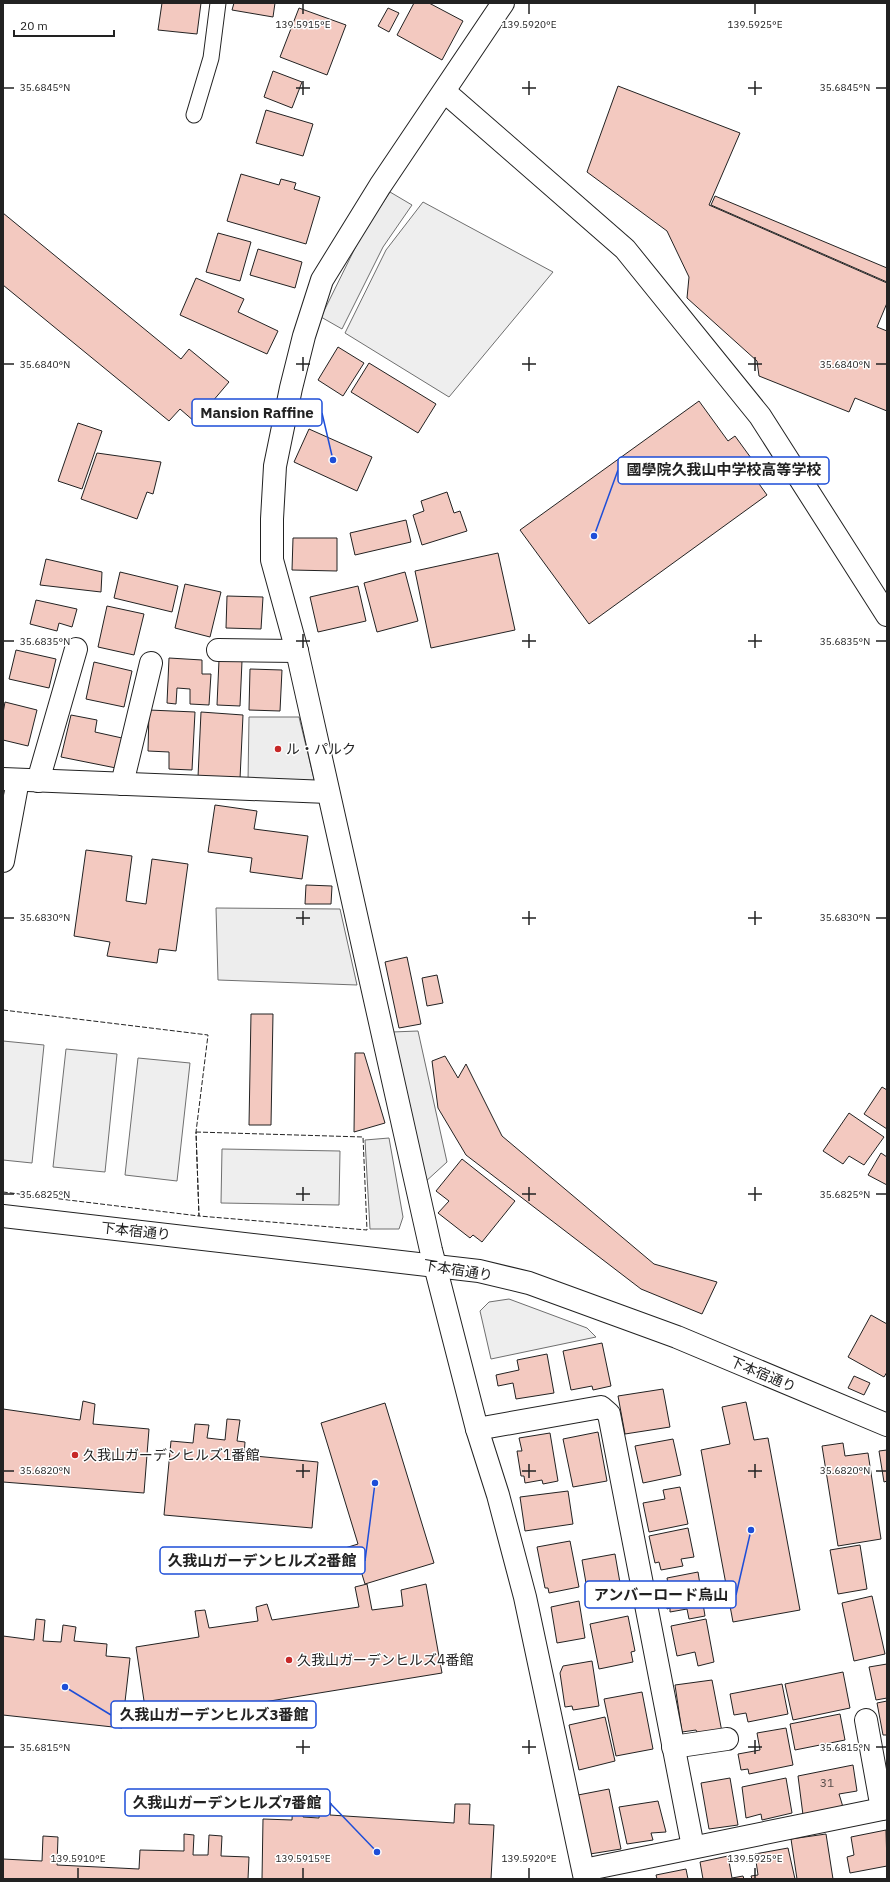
<svg xmlns="http://www.w3.org/2000/svg" width="890" height="1882" font-family="'IBM Plex Sans','Noto Sans JP',sans-serif">
<rect width="100%" height="100%" fill="#fff"/>
<g fill="#eee" stroke="#6f6f6f">
<path d="M423,202L553,272L449,397L345,333L386,250Z"/>
<path d="M3,1041L44,1045L32,1163L3,1160Z"/>
<path d="M66,1049L117,1054L105,1172L53,1167Z"/>
<path d="M138,1058L190,1063L177,1181L125,1175Z"/>
<path d="M222,1149L340,1151L339,1205L221,1203Z"/>
<path d="M509,1299L587,1328L596,1337L491,1359L480,1311L489,1302Z"/>
</g>
<g fill="#ededed" stroke="#6f6f6f">
<path d="M390,192L412,205L383,247L342,329L321,317L361,236Z"/>
<path d="M249,717H299L315,783L248,782Z"/>
<path d="M216,908L340,909L357,985L218,980Z"/>
<path d="M418,1031L447,1162L424,1183L392,1032Z"/>
<path d="M389,1138L403,1217L399,1229H370L365,1140Z"/>
</g>
<g fill="#f3c9c0" stroke="#222">
<path d="M162,3H201L197,34L158,30Z"/>
<path d="M234,3H275L273,17L232,10Z"/>
<path d="M414,3H429L463,21L442,60L397,35Z"/>
<path d="M299,8L346,25L327,75L280,57Z"/>
<path d="M388,8L399,13L389,32L378,26Z"/>
<path d="M273,71L302,82L292,108L264,97Z"/>
<path d="M618,86L740,133L709,205L887,283V303L877,327L887,331V411L855,398L849,412L759,376L757,361L687,298L689,277L667,231L587,172Z"/>
<path d="M266,110L313,124L303,156L256,143Z"/>
<path d="M241,174L279,185L281,179L296,183L294,189L320,197L306,244L227,221Z"/>
<path d="M715,196L887,268V282L711,205Z"/>
<path d="M3,213L181,359L189,349L229,382L195,422L180,409L169,421L3,285Z"/>
<path d="M218,233L251,242L240,281L206,272Z"/>
<path d="M258,249L302,262L295,288L250,275Z"/>
<path d="M196,278L244,299L238,312L278,331L267,354L180,315Z"/>
<path d="M338,347L364,363L343,396L318,380Z"/>
<path d="M369,363L436,404L418,433L351,392Z"/>
<path d="M699,401L728,441L735,436L751,458L744,463L767,495L589,624L520,530Z"/>
<path d="M78,423L102,431L82,489L58,481Z"/>
<path d="M309,429L372,457L357,491L294,462Z"/>
<path d="M97,453L161,462L153,494L147,492L137,519L81,499Z"/>
<path d="M447,492L454,513L460,511L467,531L422,545L413,515L424,511L421,501Z"/>
<path d="M406,520L411,542L355,555L350,533Z"/>
<path d="M293,538H337V571L292,570Z"/>
<path d="M498,553L515,630L431,648L415,571Z"/>
<path d="M46,559L102,572L101,592L40,585Z"/>
<path d="M120,572L178,586L172,612L114,598Z"/>
<path d="M405,572L418,621L377,632L364,583Z"/>
<path d="M185,584L221,592L210,637L175,628Z"/>
<path d="M358,586L366,621L318,632L310,597Z"/>
<path d="M227,596L263,597L261,629L226,628Z"/>
<path d="M36,600L77,609L72,627L59,623L57,631L30,624Z"/>
<path d="M107,606L144,614L134,655L98,647Z"/>
<path d="M16,650L56,659L49,688L9,679Z"/>
<path d="M169,658L202,660V674H211L209,705L190,704V689L177,688L176,704L167,703Z"/>
<path d="M219,660L242,661L240,706L217,705Z"/>
<path d="M94,662L132,671L124,707L86,699Z"/>
<path d="M250,669L282,670L280,711L249,710Z"/>
<path d="M5,702L37,710L28,746L3,740V713Z"/>
<path d="M149,710L195,712L192,770L169,769V752L148,751Z"/>
<path d="M201,712L243,715L240,779L198,777Z"/>
<path d="M71,715L97,720L95,732L122,738L116,768L61,757Z"/>
<path d="M215,805L257,811L254,829L308,836L302,879L250,872L252,858L208,852Z"/>
<path d="M86,850L132,856L126,901L146,904L152,859L188,864L176,951L159,949L157,963L107,956L110,942L74,936Z"/>
<path d="M306,885L332,886L331,904H305Z"/>
<path d="M407,957L421,1024L399,1028L385,962Z"/>
<path d="M437,975L443,1003L427,1006L422,978Z"/>
<path d="M251,1014H273L271,1125H249Z"/>
<path d="M355,1053H364L385,1123L354,1132Z"/>
<path d="M445,1056L458,1078L466,1064L502,1136L654,1264L717,1282L702,1314L641,1289L466,1155L438,1108L432,1061Z"/>
<path d="M882,1087L887,1090V1129L864,1114Z"/>
<path d="M849,1113L884,1137L864,1165L849,1156L843,1164L823,1151Z"/>
<path d="M881,1153L887,1157V1185L868,1175Z"/>
<path d="M462,1159L515,1201L482,1242L473,1235L470,1238L438,1213L449,1201L436,1191Z"/>
<path d="M871,1315L887,1324V1372L884,1377L848,1357Z"/>
<path d="M602,1343L611,1386L593,1390L592,1386L571,1390L563,1351Z"/>
<path d="M547,1354L554,1393L516,1399L513,1383L498,1386L496,1375L519,1370L517,1360Z"/>
<path d="M854,1376L870,1383L864,1395L848,1388Z"/>
<path d="M663,1389L670,1427L625,1434L618,1396Z"/>
<path d="M83,1401L95,1404L93,1424L149,1429L144,1493L3,1482V1409L80,1420Z"/>
<path d="M746,1402L754,1440L768,1438L800,1610L733,1622L701,1450L730,1444L722,1407Z"/>
<path d="M385,1403L434,1563L365,1584L357,1558L333,1565L329,1553L358,1544L321,1423Z"/>
<path d="M227,1419L240,1420L237,1441L245,1442L244,1455L318,1462L312,1528L164,1515L171,1441L193,1443L195,1424L209,1425L207,1438L225,1440Z"/>
<path d="M598,1432L607,1481L573,1487L563,1439Z"/>
<path d="M550,1433L558,1481L543,1484L542,1480L525,1483L524,1476H521L517,1451H522L519,1438Z"/>
<path d="M673,1439L681,1475L643,1483L635,1446Z"/>
<path d="M843,1443L845,1456L868,1453L881,1539L838,1546L822,1446Z"/>
<path d="M887,1450V1481L884,1482L879,1451Z"/>
<path d="M680,1487L688,1524L649,1532L643,1503L665,1499L663,1490Z"/>
<path d="M568,1491L573,1524L525,1531L520,1497Z"/>
<path d="M688,1528L694,1557L681,1559L683,1566L661,1570L659,1562L655,1563L649,1536Z"/>
<path d="M570,1541L579,1587L549,1593L548,1588H545L537,1547Z"/>
<path d="M860,1545L867,1589L838,1594L830,1550Z"/>
<path d="M615,1554L623,1600L590,1606L582,1560Z"/>
<path d="M698,1572L705,1616L689,1619L687,1609L670,1612V1608L667,1609L664,1590L669,1589L667,1578Z"/>
<path d="M367,1584L372,1610L403,1606L401,1590L426,1584L442,1673L147,1721L136,1647L199,1637L195,1611L205,1610L209,1628L258,1621L256,1607L267,1604L272,1620L359,1607L355,1587Z"/>
<path d="M872,1596L885,1654L854,1661L842,1603Z"/>
<path d="M579,1601L585,1638L557,1643L551,1607Z"/>
<path d="M628,1616L635,1651L631,1652L633,1662L599,1669L590,1624Z"/>
<path d="M36,1619L45,1620L43,1641L61,1642L63,1625L76,1627L74,1641L107,1644L106,1656L130,1658L122,1728L3,1715V1636L34,1640Z"/>
<path d="M706,1619L714,1662L698,1666L695,1652L677,1656L671,1626Z"/>
<path d="M592,1661L599,1706L573,1710L572,1706L565,1707L560,1673L563,1666Z"/>
<path d="M887,1664V1698L876,1700L869,1667Z"/>
<path d="M843,1672L850,1708L793,1720L785,1684Z"/>
<path d="M712,1680L722,1732L699,1736L696,1730L682,1732L675,1685Z"/>
<path d="M782,1684L788,1714L748,1722L746,1713L734,1715L730,1694Z"/>
<path d="M642,1692L653,1749L616,1756L604,1699Z"/>
<path d="M887,1701V1735H883L877,1703Z"/>
<path d="M840,1714L845,1740L795,1750L790,1724Z"/>
<path d="M605,1717L615,1761L579,1770L569,1725Z"/>
<path d="M786,1728L793,1765L749,1774L748,1769L741,1770L738,1754L760,1750L757,1733Z"/>
<path d="M853,1765L857,1791L839,1794L843,1807L803,1815L798,1776Z"/>
<path d="M730,1778L738,1825L709,1829L701,1783Z"/>
<path d="M786,1778L792,1813L762,1820L761,1814L746,1818L742,1787Z"/>
<path d="M609,1789L621,1849L590,1854L578,1795Z"/>
<path d="M293,1797L304,1798L303,1817L319,1818L320,1802L331,1803L330,1815L454,1823L455,1804H470L469,1824L494,1825L491,1879H262L263,1819L292,1820Z"/>
<path d="M658,1801L666,1832L651,1833L653,1840L627,1844L619,1807Z"/>
<path d="M886,1830L887,1866L850,1873L847,1857L854,1855L851,1837Z"/>
<path d="M184,1834L194,1835L193,1855H208L209,1835L222,1836L221,1856L249,1857L248,1879H3V1859L42,1861L43,1836L58,1837L57,1865L139,1869L140,1850L184,1851Z"/>
<path d="M826,1834L833,1879H797L791,1839Z"/>
<path d="M788,1848L795,1879H752L751,1876L758,1875L755,1854Z"/>
<path d="M728,1856L732,1878L743,1876L744,1879H703L700,1862Z"/>
<path d="M686,1869L688,1879H657L656,1875Z"/>
</g>
<g fill="none" stroke-linecap="round" stroke-linejoin="round">
<defs>
<path id="service" d="M194,115L211,58L218,3"/>
<g id="minor">
<path d="M503,3L380,186L322,280L304,336L291,388L275,466L272,519V560L297,651L431,1250L477,1429L498,1495L525,1597L585,1879"/>
<path d="M445,92L625,249L760,416L887,615"/>
<path d="M218,650L297,651"/>
<path d="M3,779L328,792"/>
<path d="M38,781L76,649"/>
<path d="M122,784L151,663"/>
<path d="M3,861L18,780"/>
<path d="M477,1429L601,1407L609,1414L693,1847"/>
<path d="M866,1720L882,1809"/>
<path d="M673,1747L727,1739"/>
<path d="M584,1870L887,1808"/>
</g>
<path id="tertiary" d="M3,1216L479,1271L529,1283L677,1337L887,1425"/>
</defs>
<use href="#service" stroke="#222" stroke-width="17"/>
<use href="#minor" stroke="#222" stroke-width="24"/>
<use href="#tertiary" stroke="#222" stroke-width="24"/>
<use href="#service" stroke="#fff" stroke-width="15"/>
<use href="#minor" stroke="#fff" stroke-width="22"/>
<use href="#tertiary" stroke="#fff" stroke-width="22"/>
<g stroke="#222" stroke-width="1" stroke-dasharray="5 2" stroke-linecap="butt">
<path d="M3,1010L208,1035L196,1132L199,1216L3,1192"/>
<path d="M196,1132L363,1137L367,1230L199,1216Z"/>
</g>
</g>
<path fill="none" stroke="#222" stroke-width="1.5" d="M303,4V14M529,4V14M755,4V14M303,81V95M529,81V95M755,81V95M4,88H14M296,88H310M522,88H536M748,88H762M876,88H886M303,357V371M529,357V371M755,357V371M4,364H14M296,364H310M522,364H536M748,364H762M876,364H886M303,634V648M529,634V648M755,634V648M4,641H14M296,641H310M522,641H536M748,641H762M876,641H886M303,911V925M529,911V925M755,911V925M4,918H14M296,918H310M522,918H536M748,918H762M876,918H886M303,1187V1201M529,1187V1201M755,1187V1201M4,1194H14M296,1194H310M522,1194H536M748,1194H762M876,1194H886M303,1464V1478M529,1464V1478M755,1464V1478M4,1471H14M296,1471H310M522,1471H536M748,1471H762M876,1471H886M303,1740V1754M529,1740V1754M755,1740V1754M4,1747H14M296,1747H310M522,1747H536M748,1747H762M876,1747H886M78,1868V1878M303,1868V1878M529,1868V1878M755,1868V1878"/>
<g fill="#c62828" stroke="#fff" stroke-width="1.5">
<circle cx="278" cy="749" r="4"/>
<circle cx="75" cy="1455" r="4"/>
<circle cx="289" cy="1660" r="4"/>
</g>
<g text-anchor="middle" stroke-width="3" stroke-linejoin="round" paint-order="stroke">
<g font-size="12" fill="#564c4a">
<text x="827" y="1787">31</text>
</g>
<g font-size="14" fill="#222" stroke="#fff" text-anchor="start">
<text x="286" y="754">ル・パルク</text>
<text x="83" y="1460">久我山ガーデンヒルズ1番館</text>
<text x="297" y="1665">久我山ガーデンヒルズ4番館</text>
</g>
<g font-size="14" fill="#222" stroke="#fff">
<text transform="translate(136 1231) rotate(6)" y="5">下本宿通り</text>
<text transform="translate(458 1270) rotate(9)" y="5">下本宿通り</text>
<text transform="translate(763 1374) rotate(23)" y="5">下本宿通り</text>
</g>
</g>
<g font-size="10" text-anchor="middle" fill="#222" stroke="#fff" stroke-width="3" stroke-linejoin="round" paint-order="stroke">
<text x="303" y="28">139.5915°E</text>
<text x="529" y="28">139.5920°E</text>
<text x="755" y="28">139.5925°E</text>
<text x="45" y="91">35.6845°N</text>
<text x="845" y="91">35.6845°N</text>
<text x="45" y="368">35.6840°N</text>
<text x="845" y="368">35.6840°N</text>
<text x="45" y="645">35.6835°N</text>
<text x="845" y="645">35.6835°N</text>
<text x="45" y="921">35.6830°N</text>
<text x="845" y="921">35.6830°N</text>
<text x="45" y="1198">35.6825°N</text>
<text x="845" y="1198">35.6825°N</text>
<text x="45" y="1474">35.6820°N</text>
<text x="845" y="1474">35.6820°N</text>
<text x="45" y="1751">35.6815°N</text>
<text x="845" y="1751">35.6815°N</text>
<text x="78" y="1862">139.5910°E</text>
<text x="303" y="1862">139.5915°E</text>
<text x="529" y="1862">139.5920°E</text>
<text x="755" y="1862">139.5925°E</text>
</g>
<path fill="none" stroke="#1d4ed8" stroke-width="1.5" d="M333 460L322 413M594 536L618 470M375 1483L365 1561M751 1530L736 1595M65 1687L111 1715M377 1852L330 1803"/>
<g fill="#1d4ed8" stroke="#fff" stroke-width="1.5">
<circle cx="333" cy="460" r="4"/>
<circle cx="594" cy="536" r="4"/>
<circle cx="375" cy="1483" r="4"/>
<circle cx="751" cy="1530" r="4"/>
<circle cx="65" cy="1687" r="4"/>
<circle cx="377" cy="1852" r="4"/>
</g>
<g fill="#fff" stroke="#1d4ed8" stroke-width="1.5">
<rect x="192" y="399" width="130" height="27" rx="4"/>
<rect x="618" y="457" width="211" height="27" rx="4"/>
<rect x="160" y="1547" width="205" height="27" rx="4"/>
<rect x="585" y="1581" width="151" height="27" rx="4"/>
<rect x="111" y="1701" width="205" height="27" rx="4"/>
<rect x="125" y="1789" width="205" height="27" rx="4"/>
</g>
<g font-size="15" text-anchor="middle" font-weight="bold" fill="#222">
<text x="257" y="418">Mansion Raffine</text>
<text x="724" y="475">國學院久我山中学校高等学校</text>
<text x="262" y="1566">久我山ガーデンヒルズ2番館</text>
<text x="661" y="1600">アンバーロード烏山</text>
<text x="214" y="1720">久我山ガーデンヒルズ3番館</text>
<text x="227" y="1808">久我山ガーデンヒルズ7番館</text>
</g>
<rect width="890" height="1882" fill="none" stroke="#222222" stroke-width="8"/>
<path d="M14 30v6h100v-6" fill="none" stroke="#222222" stroke-width="2"/>
<text x="20" y="30" font-size="12" fill="#222222" stroke="#ffffff" stroke-width="3" paint-order="stroke">20 m</text>
</svg>
